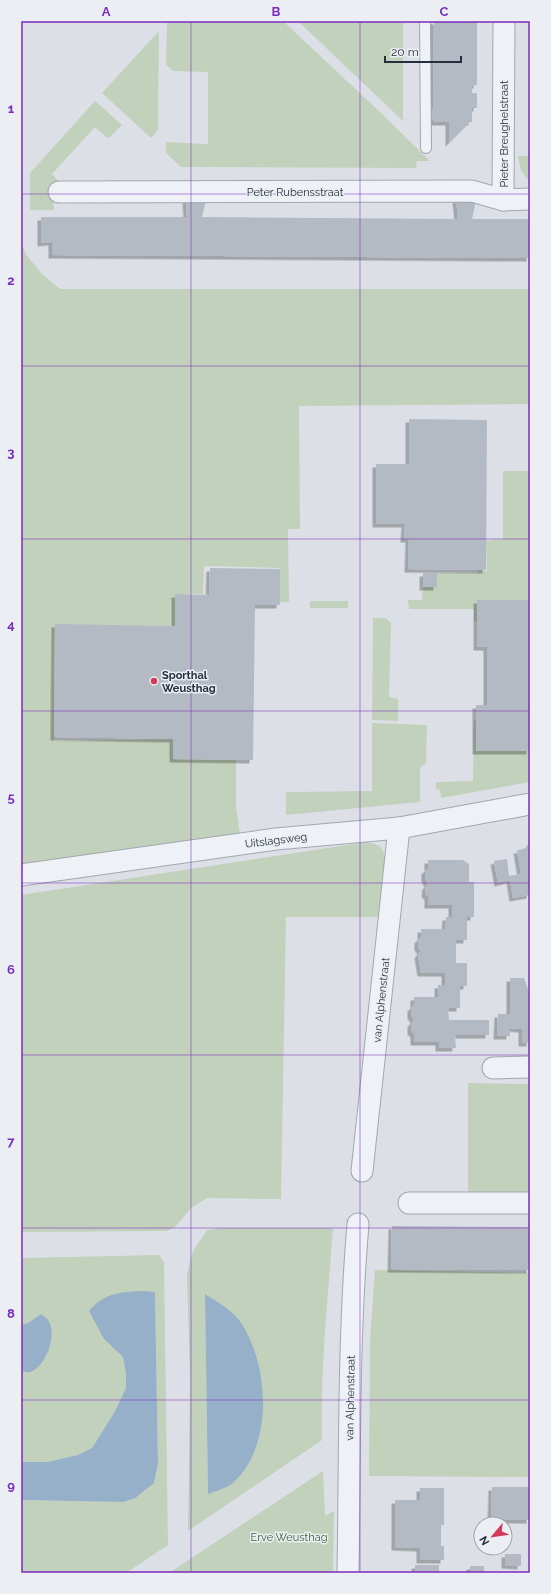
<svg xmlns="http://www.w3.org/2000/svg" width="551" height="1594" font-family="Raleway,sans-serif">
<defs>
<filter id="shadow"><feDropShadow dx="-3.5" dy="3.5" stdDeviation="0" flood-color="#0004"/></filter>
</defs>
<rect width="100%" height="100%" fill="#dce0e6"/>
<g fill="#c2d1bc" fill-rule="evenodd">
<path d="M168,21H283L380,112L430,161H417L416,168L181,167L166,153V142L208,144V72L173,71L166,65L167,22Z"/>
<path d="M298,21H403V121Z"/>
<path d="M159,31L158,130L151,138L102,93Z"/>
<path d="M95,101L122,125L109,138L106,137L95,127L52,174L62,185L53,198L54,210H30V173Z"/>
<path d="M518,156H530V182L521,171Z"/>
<path d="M21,243L26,254L41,273L60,289H530V404L299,406L300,529H288L289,602H280V568L204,566L203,594H175V626L55,625L54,741L173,739V759L236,760V807L240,834L21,868Z"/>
<path d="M503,471H530V600H477V622L474,621V609H409L408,600H422L423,587H437V573H478V570L487,571L486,541L503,539Z"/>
<rect x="310" y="601" width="38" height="7"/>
<path d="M373,618H386L391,623L389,697L398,699V721L372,720Z"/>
<path d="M474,720L530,751V782L441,798L440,790L436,789V782L473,781Z"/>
<path d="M372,723L427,725L426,763L420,768V802L286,815V792L372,791Z"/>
<path d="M367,842C371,843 376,844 379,846C393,855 382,902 381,917H286L281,1199L207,1198L191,1208L175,1227L167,1231L21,1232V895Z"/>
<path d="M468,1083L530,1084V1192L468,1195Z"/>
<path d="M220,1228H333C328,1298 320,1370 322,1440L188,1531L190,1381L187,1274L193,1251L207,1230ZM205,1294L221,1305L238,1319L208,1493Z"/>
<path d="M159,1255L164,1262L168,1545L126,1573H21V1500L123,1502L154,1483L158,1464L155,1292L104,1339L123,1357L126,1374V1388L114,1413L92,1448L78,1455L47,1462H21V1371L30,1372L41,1314L28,1323L21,1325V1258Z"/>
<path d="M375,1270L530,1273V1477L369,1476L370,1339Z"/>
<path d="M323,1471L325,1516L334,1511L333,1573H169Z"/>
</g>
<g fill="#95b0c8">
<path d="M144,1291L155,1292L158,1464L154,1483L135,1498L123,1502L21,1500V1462H47L78,1455L92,1448L114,1413L126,1388V1374L123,1357L104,1339L89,1311C105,1292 122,1292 144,1291Z"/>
<path d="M205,1294C216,1301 230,1309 239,1320C269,1362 274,1442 236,1480C229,1488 218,1490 208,1494Z"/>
<path d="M41,1314C43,1316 47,1318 48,1320C58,1334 46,1367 30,1372C28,1372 24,1372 21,1371V1325L28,1323Z"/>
</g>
<g fill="#b3bac3" filter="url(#shadow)">
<path d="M434,21H477V85L472,86V93H477V108H472V122H470L449,143V122H433V119L431,120V109H433Z"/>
<path d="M186,198L206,200L202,217L458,219L456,199L476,201L472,219H530V258L52,255V242L41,243V217H187Z"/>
<path d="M409,419L487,420L486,570L408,569L409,539H404L405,524H376V464H409Z"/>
<path d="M210,568L280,569V605H255L253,760L173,759V739L54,737L55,624L175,626V594L209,595Z"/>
<rect x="423" y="573" width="14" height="14"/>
<path d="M477,600H530V751H476V705H487V647H477Z"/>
<path d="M527,845H530V895L513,898L510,880L498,883L494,861L507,859L509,876L521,874L517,850L525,849Z"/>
<path d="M428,860H463L469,864V882H474V917H467V940H456V963H467V986H460V1008H448L449,1020H489V1035H455L456,1048H439V1042H414V1034L411,1031V1024L414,1020L411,1015V1008L414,1005V997H438V985H445V973H421L418,955L421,951L418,947V940L421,937V929H445L446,917H452V905H428V896L425,894L426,886L428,884L425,878V871L428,868Z"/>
<path d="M510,978H524L530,995V1043H522V1029L510,1028V1036H497L498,1014H510Z"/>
<path d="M392,1226L530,1227V1270L391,1269Z"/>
<path d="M492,1487H530V1520H491Z"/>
<path d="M420,1488H444V1525H441V1546H444V1560H420V1548L395,1547V1500H420Z"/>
<path d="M505,1554H521V1566L505,1565Z"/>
<rect x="415" y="1565" width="24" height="8"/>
<rect x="470" y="1566" width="14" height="7"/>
</g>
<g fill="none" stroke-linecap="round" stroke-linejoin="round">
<defs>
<path id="lane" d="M425,21L426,148"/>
<g id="street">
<path d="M59,192L472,191L503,200L530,199"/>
<path d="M503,200L504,21"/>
<path d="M21,875L276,839L399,828L530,804"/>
<path d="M493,1068L530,1067"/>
<path d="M362,1171L399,828"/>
<path d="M409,1203H530"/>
<path d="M348,1573C350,1457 348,1340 358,1224"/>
</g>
</defs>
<use href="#lane" stroke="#a1a7b0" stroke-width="12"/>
<use href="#street" stroke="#a1a7b0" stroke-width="23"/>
<use href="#lane" stroke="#eef1f5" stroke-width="10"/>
<use href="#street" stroke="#eef1f5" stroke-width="21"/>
</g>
<path fill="none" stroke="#7b2cbf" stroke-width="1" stroke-opacity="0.55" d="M191,21V1573M360,21V1573M21,194H530M21,366H530M21,539H530M21,711H530M21,883H530M21,1055H530M21,1228H530M21,1400H530"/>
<circle fill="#d13b58" stroke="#ebeff4" stroke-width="1.5" cx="154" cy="681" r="4"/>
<g text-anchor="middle" stroke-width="3" stroke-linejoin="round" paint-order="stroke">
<g font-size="11" fill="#252f3d" stroke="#ebeff4">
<text transform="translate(504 134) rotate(-90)" y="4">Pieter Breughelstraat</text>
<text x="295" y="196">Peter Rubensstraat</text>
<text transform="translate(276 840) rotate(-7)" y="4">Uitslagsweg</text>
<text transform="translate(381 1000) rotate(-84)" y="4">van Alphenstraat</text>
<text transform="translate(350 1398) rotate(-89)" y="4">van Alphenstraat</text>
</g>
<g font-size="11" font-weight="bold" fill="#252f3d" stroke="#ebeff4" text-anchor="start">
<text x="162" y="679">Sporthal<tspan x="162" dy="13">Weusthag</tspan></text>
</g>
<g font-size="11" fill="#3b5932" stroke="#ebeff4">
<text x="289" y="1541">Erve Weusthag</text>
</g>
</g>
<rect width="551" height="1594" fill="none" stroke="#ebeff4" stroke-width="44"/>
<g transform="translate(493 1536) rotate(241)"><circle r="19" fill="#ebeff4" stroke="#9ca2ab"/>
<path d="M0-3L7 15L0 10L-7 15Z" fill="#d13b58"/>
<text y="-6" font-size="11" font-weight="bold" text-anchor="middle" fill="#252f3d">N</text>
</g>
<path d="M385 56v6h76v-6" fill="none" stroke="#252f3d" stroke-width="2"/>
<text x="391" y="56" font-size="12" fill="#252f3d" stroke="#ebeff4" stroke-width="3" paint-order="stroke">20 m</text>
<rect x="22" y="22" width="507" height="1550" fill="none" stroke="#7b2cbf" stroke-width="1.5"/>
<g font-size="13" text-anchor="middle" font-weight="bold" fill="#7b2cbf">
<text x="106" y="16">A</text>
<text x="276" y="16">B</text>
<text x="444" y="16">C</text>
<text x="11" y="113">1</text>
<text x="11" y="285">2</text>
<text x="11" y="457">3</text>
<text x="11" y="629">4</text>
<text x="11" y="802">5</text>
<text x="11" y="974">6</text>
<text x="11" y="1146">7</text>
<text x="11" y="1318">8</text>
<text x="11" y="1490">9</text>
</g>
</svg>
